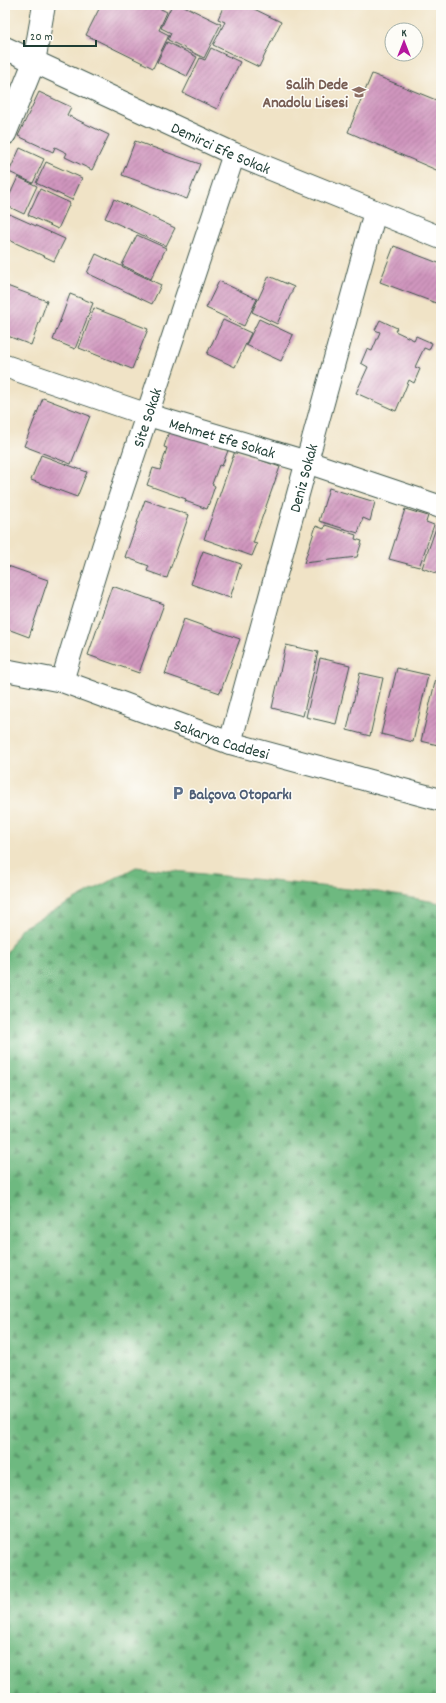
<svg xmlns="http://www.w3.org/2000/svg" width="446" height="1703" font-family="Dekko,sans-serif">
<defs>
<pattern id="forest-firs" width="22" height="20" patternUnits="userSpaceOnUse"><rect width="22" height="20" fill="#6eb980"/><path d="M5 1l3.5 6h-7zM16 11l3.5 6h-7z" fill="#5a986a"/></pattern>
<pattern id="building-hatch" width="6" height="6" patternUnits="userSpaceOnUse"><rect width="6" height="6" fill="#d095be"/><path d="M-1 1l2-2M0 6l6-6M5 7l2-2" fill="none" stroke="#a87b9b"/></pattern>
</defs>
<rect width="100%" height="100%" fill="#fdfcf7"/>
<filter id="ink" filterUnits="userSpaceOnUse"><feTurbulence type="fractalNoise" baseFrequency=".025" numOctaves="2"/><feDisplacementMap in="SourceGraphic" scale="8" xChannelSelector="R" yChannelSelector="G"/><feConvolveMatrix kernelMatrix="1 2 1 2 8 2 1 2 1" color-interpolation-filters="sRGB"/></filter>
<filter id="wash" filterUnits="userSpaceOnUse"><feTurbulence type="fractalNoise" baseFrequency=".012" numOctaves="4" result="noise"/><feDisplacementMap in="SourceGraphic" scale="16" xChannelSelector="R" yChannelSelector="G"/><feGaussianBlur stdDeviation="0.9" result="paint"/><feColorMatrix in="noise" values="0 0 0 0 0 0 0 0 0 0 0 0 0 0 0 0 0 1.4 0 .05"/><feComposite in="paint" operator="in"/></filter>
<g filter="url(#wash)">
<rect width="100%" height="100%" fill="#f0e3c6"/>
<path fill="url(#forest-firs)" stroke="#467b5a" d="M136,867L378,892L441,903V1698H5V956L20,929Z"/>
<g id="blocks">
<g fill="url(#building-hatch)">
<path d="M101,5H153L167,12L159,30L169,35L153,68L86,35Z"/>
<path d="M172,5H182L221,24L204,58L168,40L171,33L161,28Z"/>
<path d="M224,5H246L281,22L259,67L213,45L225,22L218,19Z"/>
<path d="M167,42L197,57L187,76L157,62Z"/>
<path d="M211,48L240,62L217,109L183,93L200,58L205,60Z"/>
<path d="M5,60L10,62L5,74Z"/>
<path d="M372,74L441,102V172L348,132Z"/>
<path d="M39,92L71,107L67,115L109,135L92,170L65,157L67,153L55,147L53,152L18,136Z"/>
<path d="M135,141L200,164L187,199L122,175Z"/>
<path d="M20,148L44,159L33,183L9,172Z"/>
<path d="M46,162L82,178L72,200L36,183Z"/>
<path d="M18,177L37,186L24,214L5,205Z"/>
<path d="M40,189L70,203L58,229L28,215Z"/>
<path d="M114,199L175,228L166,246L105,218Z"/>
<path d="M5,212L65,239L54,261L5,238Z"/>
<path d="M137,235L166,248L151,279L122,265Z"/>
<path d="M394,246L441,264V305L380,282Z"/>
<path d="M96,254L161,285L152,304L87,273Z"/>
<path d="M269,276L294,287L277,324L252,312Z"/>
<path d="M219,281L257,299L244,326L206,308Z"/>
<path d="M7,286L47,301L31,345L5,335V291Z"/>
<path d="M70,294L93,303L75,349L53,340Z"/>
<path d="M94,308L148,329L132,369L79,348Z"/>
<path d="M259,319L293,335L281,361L246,345Z"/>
<path d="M223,320L251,333L235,367L207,354Z"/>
<path d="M380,320L397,328L395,331L414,340L416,336L432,343L429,350L424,348L415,367L420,369L414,383L409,380L396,411L356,393L368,367L361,363L367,349L372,351L380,332L375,330Z"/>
<path d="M43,398L90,416L71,464L24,446Z"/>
<path d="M170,428L229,448L222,466L219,465L212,484L215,486L207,509L185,501L186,499L147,485L153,468L160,470L167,448L164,447Z"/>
<path d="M235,451L280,467L253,543L257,544L252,556L204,539Z"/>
<path d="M41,455L87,472L77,497L31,480Z"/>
<path d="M329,488L375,502L370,521L363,518L358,533L319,521Z"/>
<path d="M145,500L189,515L167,578L147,571L149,566L125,557Z"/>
<path d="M405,509L428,516L426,522L434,525L419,567L389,559Z"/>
<path d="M325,525L356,535L355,539L362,541L357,557L304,563L316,526L324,529Z"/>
<path d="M437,525L441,526V575L422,568Z"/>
<path d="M203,551L241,564L230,598L191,584Z"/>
<path d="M5,565L48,580L29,637L5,628Z"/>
<path d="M112,586L164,604L139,673L88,655Z"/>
<path d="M184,619L240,639L220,693L165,674Z"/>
<path d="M286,645L318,652L303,716L272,708Z"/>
<path d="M320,658L350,665L336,724L306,717Z"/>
<path d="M397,668L428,675L413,742L381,734Z"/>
<path d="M360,673L383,678L370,736L347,730Z"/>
<path d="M437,674L441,675V731L438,745L421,741Z"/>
</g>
</g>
</g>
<g filter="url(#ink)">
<use href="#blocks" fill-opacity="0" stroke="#3e564a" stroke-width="1"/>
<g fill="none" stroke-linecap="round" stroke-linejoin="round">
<defs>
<g id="minor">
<path id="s1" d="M5,48L234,154L441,238"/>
<path d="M5,134L34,62L44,5"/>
<path id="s2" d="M5,366L148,415L307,462L441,507"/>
<path id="s3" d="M62,681L103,547L234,154"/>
<path id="s4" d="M230,743L375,212"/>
</g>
<g id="major">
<path id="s5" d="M5,670L62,681L230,743L441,800"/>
</g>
</defs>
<use href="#minor" stroke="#3e564a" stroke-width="24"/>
<use href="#major" stroke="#3e564a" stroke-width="24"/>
<use href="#minor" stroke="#fff" stroke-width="22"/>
<use href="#major" stroke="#fff" stroke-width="22"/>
</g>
</g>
<defs>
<symbol id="school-bare" viewBox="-9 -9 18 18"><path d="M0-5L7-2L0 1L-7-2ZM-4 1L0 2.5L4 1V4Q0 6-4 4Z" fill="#8d6e63" stroke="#fdfcf7" stroke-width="2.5" paint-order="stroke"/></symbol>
<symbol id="parking-bare" viewBox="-9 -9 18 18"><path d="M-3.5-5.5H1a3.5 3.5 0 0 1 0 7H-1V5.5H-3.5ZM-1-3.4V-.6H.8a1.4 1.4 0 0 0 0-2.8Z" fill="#5c6f8a" stroke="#fdfcf7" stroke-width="2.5" paint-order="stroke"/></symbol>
</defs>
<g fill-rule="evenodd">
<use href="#school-bare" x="349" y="82" width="20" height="20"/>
<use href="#parking-bare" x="168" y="783" width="20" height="20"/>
</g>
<g text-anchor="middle" stroke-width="3" stroke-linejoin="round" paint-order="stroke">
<g font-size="16" font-weight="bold" fill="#785e54" stroke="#fdfcf7" text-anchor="end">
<text x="348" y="89">Salih Dede<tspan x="348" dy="18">Anadolu Lisesi</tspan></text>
</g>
<g font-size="16" fill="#1f3d34" stroke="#fdfcf7">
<text dy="6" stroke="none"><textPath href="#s1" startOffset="238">Demirci Efe Sokak</textPath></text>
<text dy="6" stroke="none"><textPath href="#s3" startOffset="277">Site Sokak</textPath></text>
<text dy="6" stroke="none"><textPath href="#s2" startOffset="229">Mehmet Efe Sokak</textPath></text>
<text dy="6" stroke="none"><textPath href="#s4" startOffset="275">Deniz Sokak</textPath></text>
<text dy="6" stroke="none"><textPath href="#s5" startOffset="228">Sakarya Caddesi</textPath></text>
</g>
<g font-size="16" font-weight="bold" fill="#4e5e75" stroke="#fdfcf7" text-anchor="start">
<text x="189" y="799">Balçova Otoparkı</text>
</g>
</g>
<rect width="446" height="1703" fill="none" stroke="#fdfcf7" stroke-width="20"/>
<g transform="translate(404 42)"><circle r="19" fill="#fdfcf7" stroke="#a4b0a9"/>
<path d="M0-3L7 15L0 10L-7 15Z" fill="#b5179e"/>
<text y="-6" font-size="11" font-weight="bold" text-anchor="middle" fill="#1f3d34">K</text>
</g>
<path d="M24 40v6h72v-6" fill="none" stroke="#1f3d34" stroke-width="2"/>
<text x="30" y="40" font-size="12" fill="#1f3d34" stroke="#fdfcf7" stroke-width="3" paint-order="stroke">20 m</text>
</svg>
